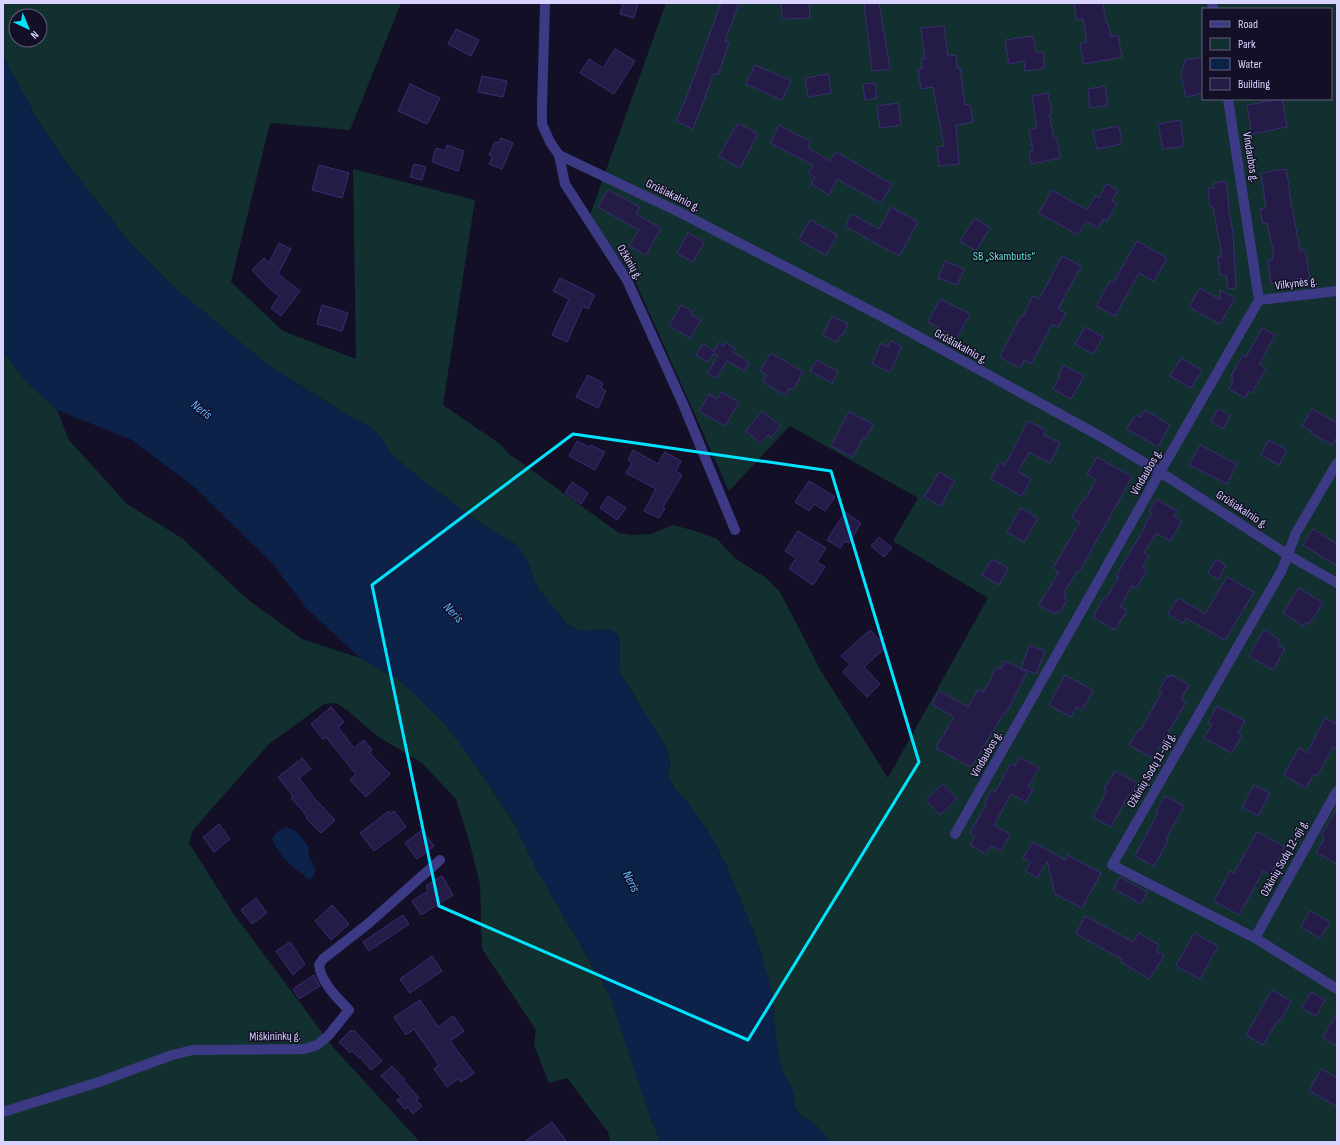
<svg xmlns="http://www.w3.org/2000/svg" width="1340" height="1145" font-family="'Sofia Sans Condensed',sans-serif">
<rect width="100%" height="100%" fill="#130f26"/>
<g fill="#12302f" fill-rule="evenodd">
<path d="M3,3H401L350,130L270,123L231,282L283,331L356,359L353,169L475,200L443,405L500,444L509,454L619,533L632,535L651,534L673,525L696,531L717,539L736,559L765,577L780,592L821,671L888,778L988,598L893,541L918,498L790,426L729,491L636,283L590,215L666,3H1337V1142H830L822,1131L813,1123L800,1115L795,1106L794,1093L781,1068L775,1030L772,989L754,933L726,865L708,831L686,800L675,790L668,775L670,765L668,751L619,671L620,641L617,634L610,630L581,631L568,625L538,589L527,560L517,545L480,523L422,480L390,453L382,438L369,426L347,415L264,362L170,284L129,242L70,167L38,121L4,58ZM1203,9H1331V99H1203ZM16,16H40V40H16Z"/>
<path d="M3,352L25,380L57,410L69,440L127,504L183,539L247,599L302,639L360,658L402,682L446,725L484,777L513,821L537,870L609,994L651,1119L661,1142H610L608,1132L567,1078L549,1083L534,1045L536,1030L482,949L480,884L470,844L456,799L422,763L377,736L347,710L336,703L324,704L269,744L193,830L189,843L233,913L333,1047L420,1142H3Z"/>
</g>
<g fill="#0c2248">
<path d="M3,55L38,121L70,167L129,242L170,284L264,362L347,415L369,426L382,438L390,453L422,480L480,523L517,545L527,560L538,589L568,625L581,631L610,630L617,634L620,640L619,671L668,751L670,765L668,775L675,790L686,800L708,831L726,865L754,933L772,989L775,1030L781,1068L794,1093L795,1106L800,1115L813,1123L822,1131L830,1142H661L651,1119L609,994L537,870L513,821L484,777L446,725L402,682L360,658L306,608L273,564L193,486L132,440L57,410L25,380L3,352Z"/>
<path d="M285,827C296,828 302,838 309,847C306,857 314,862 316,871L312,878L308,879C292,867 280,858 272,839L277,832Z"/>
</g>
<g fill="#241b47" stroke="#3b2d73">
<path d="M623,3H638L634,18L620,14Z"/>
<path d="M721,3H739L725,41L729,43L718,75L714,73L693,129L676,121L687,96Z"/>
<path d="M781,3H809L810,18L782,19Z"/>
<path d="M864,3H879L890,69L872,71Z"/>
<path d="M1074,3H1103L1106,23H1108L1111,37L1118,35L1122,57L1084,64L1080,44L1087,42L1083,19L1077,20Z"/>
<path d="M944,26L948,56L956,55L957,68H960L965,105L970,104L973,122L956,125L959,164L939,166L937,147L944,146L933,87L921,89L918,69H922L921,59H925L921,28Z"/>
<path d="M456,29L479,40L471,56L448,44Z"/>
<path d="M1033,36L1036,53L1043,52L1045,68L1025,71L1024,61L1009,64L1005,40Z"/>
<path d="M615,49L635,61L614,94L580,73L589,59L603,68Z"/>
<path d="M1203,57V93L1186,97L1181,74L1185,60Z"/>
<path d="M755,65L791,81L782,100L746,84Z"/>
<path d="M828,74L831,93L808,97L805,78Z"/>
<path d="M482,76L507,81L503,97L478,92Z"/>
<path d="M875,83L877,98L865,100L863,84Z"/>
<path d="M410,84L440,98L427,124L398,111Z"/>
<path d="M1105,86L1108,105L1090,108L1088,89Z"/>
<path d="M1048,93L1052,114H1049L1054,139L1057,138L1060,158L1031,164L1029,152L1033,151L1029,130L1037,128L1032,96Z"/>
<path d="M1282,99L1287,127L1252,134L1247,105Z"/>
<path d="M898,103L901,125L880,128L877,106Z"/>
<path d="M1180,120L1184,146L1163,149L1158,124Z"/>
<path d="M738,123L758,134L740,168L719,156Z"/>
<path d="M779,125L811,142L808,148L830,161L836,152L892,184L881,203L837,179L829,195L811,184L815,177L808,173L813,165L770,143Z"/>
<path d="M1119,126L1122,144L1097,149L1093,131Z"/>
<path d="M501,138L513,143L502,169L489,164L493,157L489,155L495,142L499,143Z"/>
<path d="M447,145L464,151L458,171L432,162L436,148L445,151Z"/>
<path d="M414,164L426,167L422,180L410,177Z"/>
<path d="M319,165L349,173L342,198L312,190Z"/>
<path d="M1286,169L1290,192H1289L1300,250H1305L1310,278L1271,284L1268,261L1273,260L1272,255L1274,254L1267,223L1263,224L1260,209L1266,208L1261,173Z"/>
<path d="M1226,181L1229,205H1228L1233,233L1236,288L1228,289L1226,275H1220L1218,257L1222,256L1213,207H1210L1208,189L1214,188L1213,183Z"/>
<path d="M1106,184L1118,190L1112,201L1117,203L1107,221L1103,219L1098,228L1086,221L1078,235L1039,213L1052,190L1087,210L1095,196L1099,198Z"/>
<path d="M608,190L640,207L636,214L661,228L646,255L629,246L639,230L598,207Z"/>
<path d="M891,207L918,222L899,256L845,226L852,214L879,229Z"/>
<path d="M975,218L990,228L976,251L960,241Z"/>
<path d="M810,220L837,235L826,255L799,240Z"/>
<path d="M688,233L704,242L693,262L677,253Z"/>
<path d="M1137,241L1167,258L1154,281L1139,273L1115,316L1096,306L1110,281L1113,283Z"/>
<path d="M279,243L291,249L278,274L300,291L281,316L271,308L279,296L268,287L252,270L264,258L269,263Z"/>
<path d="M1062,256L1081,266L1058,309L1066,313L1058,327L1052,324L1031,364L1024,360L1020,368L1000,357L1021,316L1023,317L1033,296L1039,299Z"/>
<path d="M945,261L964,269L957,285L938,278Z"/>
<path d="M560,278L595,295L588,309L583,306L567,342L552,335L569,299L553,291Z"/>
<path d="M1200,288L1221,300L1220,290L1235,298L1220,324L1189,307Z"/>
<path d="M940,299L970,314L957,338L928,322Z"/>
<path d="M322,305L348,313L342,331L317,324Z"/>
<path d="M681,305L693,312L691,315L701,320L690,338L669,326Z"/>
<path d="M832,316L848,324L842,336L840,335L836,342L823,335Z"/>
<path d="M1085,327L1103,337L1093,354L1075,344Z"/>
<path d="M1262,328L1275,335L1259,364L1266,368L1252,393L1249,391L1245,398L1229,389L1233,382L1231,381L1233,377L1231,376L1243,355L1246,357Z"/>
<path d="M891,341L902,346L890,372L872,364L881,343L888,347Z"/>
<path d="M726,342L735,349L733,352L749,362L744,371L727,361L716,378L707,373L718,356L714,353L708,362L696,355L703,344L714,351L719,343L724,346Z"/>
<path d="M771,353L803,372L793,390L789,388L785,395L763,382L767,375L760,371Z"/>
<path d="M1181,358L1202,370L1191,388L1170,376Z"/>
<path d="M817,360L838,372L832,383L810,371Z"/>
<path d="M1064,365L1084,376L1071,399L1053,389L1060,376L1058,375Z"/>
<path d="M588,375L603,383L601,388L606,391L598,408L576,397Z"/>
<path d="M721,392L739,402L725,426L699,411L709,394L717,399Z"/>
<path d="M1218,409L1230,415L1223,429L1211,422Z"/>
<path d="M1312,409L1337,423V437L1332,445L1311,433L1312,431L1302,426Z"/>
<path d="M1145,410L1170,425L1158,447L1127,429L1136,415L1140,417Z"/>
<path d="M762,411L780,426L771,438L768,435L761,443L746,431Z"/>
<path d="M849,412L873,424L866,439L863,437L853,457L831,446Z"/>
<path d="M1028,421L1046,430L1044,435L1060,443L1050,463L1029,452L1018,472L1031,479L1022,496L991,479L1000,462L1005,465Z"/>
<path d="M1269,440L1287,450L1279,465L1261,455Z"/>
<path d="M577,441L590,447L591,445L605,452L595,470L569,456Z"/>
<path d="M1200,445L1237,464L1227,484L1189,465Z"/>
<path d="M633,450L658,464L665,452L681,461L676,471L682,475L663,507L665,508L659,518L644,511L656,489L626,473L632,463L628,460Z"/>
<path d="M1097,457L1132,477L1079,572L1077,571L1064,592L1066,594L1064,598L1067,600L1060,613L1056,611L1054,614L1039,605L1059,572L1053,568L1080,522L1072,518L1083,499L1085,500L1096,480L1087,474Z"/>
<path d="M939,472L955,481L940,506L924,497Z"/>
<path d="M809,481L835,497L825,511L814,504L809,511L795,502Z"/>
<path d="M572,482L588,493L581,504L565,493Z"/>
<path d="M608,496L626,508L617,520L600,508Z"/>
<path d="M1156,499L1177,511L1174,516L1182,521L1170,541L1156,533L1144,553L1149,556L1142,567L1147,570L1136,588L1132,586L1120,607L1127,610L1115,630L1093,617L1104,597L1106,599L1119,577L1116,576L1145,527L1144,526L1152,513L1149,511Z"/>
<path d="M1021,508L1038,518L1024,542L1007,532Z"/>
<path d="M845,512L861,523L849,543L845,541L840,548L827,540Z"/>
<path d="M1313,529L1337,544V566L1303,545Z"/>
<path d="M798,531L826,548L817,562L825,567L813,585L789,569L796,558L785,551Z"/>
<path d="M879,537L892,548L884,557L871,546Z"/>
<path d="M992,559L1008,568L999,585L982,575Z"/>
<path d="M1216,559L1226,565L1218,579L1208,573Z"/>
<path d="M1227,577L1254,592L1225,640L1186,618L1183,623L1168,614L1178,598L1205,614Z"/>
<path d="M1299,588L1323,603L1309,624L1306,622L1304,626L1283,613Z"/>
<path d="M870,630L886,647L864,667L880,684L867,697L843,672L850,664L841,656Z"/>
<path d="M1264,630L1280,640L1277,645L1285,649L1273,670L1249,656Z"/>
<path d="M1030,645L1045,651L1036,674L1021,668Z"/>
<path d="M1005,661L1027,672L1006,714L1004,713L971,767L936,748L954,717L932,704L939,691L968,707L978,689L983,692L986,686L987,687L996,667L1001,669Z"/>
<path d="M1065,675L1093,690L1082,710L1076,707L1071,717L1049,705Z"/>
<path d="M1171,675L1189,685L1181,699L1186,702L1153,758L1129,745L1139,729L1141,730L1162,692L1159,690L1167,676L1170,677Z"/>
<path d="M1217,706L1245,721L1238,733L1242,735L1232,753L1204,738L1212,724L1208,723Z"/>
<path d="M331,707L344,722L338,727L354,748L364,740L372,750L369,752L390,774L366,797L350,780L356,774L326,737L323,739L311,724Z"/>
<path d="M1325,718L1337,724V749L1333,747L1317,776L1314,774L1306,788L1284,775L1299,748L1307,753Z"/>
<path d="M1020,757L1039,768L1028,787L1033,789L1026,802L1011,794L994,825L1010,834L1001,851L991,846L986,854L970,845L975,836L970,833L987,803L985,802L991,790L995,792L1011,763L1015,766Z"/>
<path d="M302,758L311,769L299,778L315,799L335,820L321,833L306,818L307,816L291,798L293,796L278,777Z"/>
<path d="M1115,771L1137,783L1130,795L1129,794L1111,827L1093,817L1107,791L1104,790Z"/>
<path d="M943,784L957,799L940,815L926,800Z"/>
<path d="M1254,785L1270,793L1258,816L1242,807Z"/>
<path d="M1165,796L1184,806L1166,839L1168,840L1154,866L1135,856L1158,813L1156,812Z"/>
<path d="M1337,808V864L1316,852L1325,838L1321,836Z"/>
<path d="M389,811L391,814L394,811L406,827L374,851L360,833Z"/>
<path d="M219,824L230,839L214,852L203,837Z"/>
<path d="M422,830L434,846L417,859L405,843Z"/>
<path d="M1257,832L1285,847L1270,875L1263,871L1239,915L1214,901L1230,871L1234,873Z"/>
<path d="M1033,842L1065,860L1067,855L1101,873L1082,908L1055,894L1047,861L1037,878L1025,871L1031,862L1023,858Z"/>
<path d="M442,876L453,895L421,915L412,901L428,891L426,886Z"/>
<path d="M1120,877L1147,892L1141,904L1114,889Z"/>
<path d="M256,898L267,913L252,924L241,910Z"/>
<path d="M332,905L349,924L331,940L315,921Z"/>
<path d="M1310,911L1330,922L1320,938L1301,927Z"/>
<path d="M403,915L409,924L369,951L363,942Z"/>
<path d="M1085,916L1133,942L1139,933L1159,945L1156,951L1164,956L1149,979L1121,962L1122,959L1076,934Z"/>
<path d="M1194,933L1218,946L1200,979L1176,966Z"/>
<path d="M290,942L305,964L293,975L276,951Z"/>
<path d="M432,956L442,971L410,993L400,979Z"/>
<path d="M314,975L320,986L299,999L293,989Z"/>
<path d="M1272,990L1291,1001L1280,1021L1278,1020L1263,1045L1246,1035Z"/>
<path d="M1311,992L1325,1000L1316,1016L1302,1008Z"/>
<path d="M420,1000L438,1027L453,1016L464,1031L450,1041L474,1073L461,1082L458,1079L447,1087L434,1069L439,1065L414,1029L406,1035L394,1017Z"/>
<path d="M1337,1013V1046L1323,1038Z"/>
<path d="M351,1030L352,1032L354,1030L382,1061L371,1070L360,1057L359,1058L352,1051L350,1053L339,1042Z"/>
<path d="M392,1066L405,1080L404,1081L419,1098L416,1100L422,1106L413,1114L408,1107L405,1109L397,1100L401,1097L381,1076Z"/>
<path d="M1321,1069L1337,1078V1106L1309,1091Z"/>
<path d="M552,1122L567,1142H524Z"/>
</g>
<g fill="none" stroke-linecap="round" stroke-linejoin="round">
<g stroke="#3d3a85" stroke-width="10">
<path d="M545,3L542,106V124L550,142L559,155L565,184L627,280L683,404L735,530"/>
<path d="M1212,3L1213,9"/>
<path d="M559,155L679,212L883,317L1098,435L1160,472L1288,555L1337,583"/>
<path d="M1259,300L1337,291"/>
<path d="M1337,463L1296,533L1282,570L1112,865L1255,938L1337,989"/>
<path d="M955,834L1160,472L1259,300L1228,99"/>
<path d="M1255,938L1337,791"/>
<path d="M3,1112L99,1082L172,1055L193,1050L304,1049L317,1045L328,1036L349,1010C337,998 321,982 319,965L323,959L369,923L440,860"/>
</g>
</g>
<path fill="none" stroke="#00e5ff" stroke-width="3" stroke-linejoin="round" d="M573,434L831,471L919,762L748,1040L439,906L372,585Z"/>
<g text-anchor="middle" stroke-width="3" stroke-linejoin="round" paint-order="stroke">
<g font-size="12" fill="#d9d4ff" stroke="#130f26">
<text transform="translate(1251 157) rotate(81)" y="4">Vindaubos g.</text>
<text transform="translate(673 195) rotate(26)" y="4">Grūšiakalnio g.</text>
<text transform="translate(630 262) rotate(59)" y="4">Ožkinių g.</text>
<text transform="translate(1296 283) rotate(-7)" y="4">Vilkynės g.</text>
<text transform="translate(961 346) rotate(29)" y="4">Grūšiakalnio g.</text>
<text transform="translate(1146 472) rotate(-60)" y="4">Vindaubos g.</text>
<text transform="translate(1242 509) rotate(33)" y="4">Grūšiakalnio g.</text>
<text transform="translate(986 754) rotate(-60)" y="4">Vindaubos g.</text>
<text transform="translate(1151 770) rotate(-60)" y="4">Ožkinių Sodų 11-oji g.</text>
<text transform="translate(1284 858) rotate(-61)" y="4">Ožkinių Sodų 12-oji g.</text>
<text transform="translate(275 1036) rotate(-1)" y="4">Miškininkų g.</text>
</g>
<g font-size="12" fill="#5fe0c0" stroke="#130f26">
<text x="1004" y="260">SB „Skambutis“</text>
</g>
<g font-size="13" font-style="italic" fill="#62b6ff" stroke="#130f26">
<text transform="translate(202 409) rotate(37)" y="5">Neris</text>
<text transform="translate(454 612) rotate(46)" y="5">Neris</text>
<text transform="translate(632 881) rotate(63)" y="5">Neris</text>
</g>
</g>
<rect width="1340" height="1145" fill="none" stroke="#d9d4ff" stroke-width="8"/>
<rect x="1202" y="8" width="130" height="92" fill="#130f26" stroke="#625e7d"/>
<rect x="1210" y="21" width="20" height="6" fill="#3d3a85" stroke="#625e7d"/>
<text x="1238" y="28" font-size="12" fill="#d9d4ff">Road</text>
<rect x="1210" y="38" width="20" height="12" fill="#12302f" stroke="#625e7d"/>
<text x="1238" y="48" font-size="12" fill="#d9d4ff">Park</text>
<rect x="1210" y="58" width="20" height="12" fill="#0c2248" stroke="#625e7d"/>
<text x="1238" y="68" font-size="12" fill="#d9d4ff">Water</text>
<rect x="1210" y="78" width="20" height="12" fill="#241b47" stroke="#625e7d"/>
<text x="1238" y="88" font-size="12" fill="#d9d4ff">Building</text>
<g transform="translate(28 28) rotate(136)"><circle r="19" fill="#130f26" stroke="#625e7d"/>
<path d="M0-3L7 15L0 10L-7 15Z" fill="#00e5ff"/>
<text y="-6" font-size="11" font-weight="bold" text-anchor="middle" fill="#d9d4ff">N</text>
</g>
</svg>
